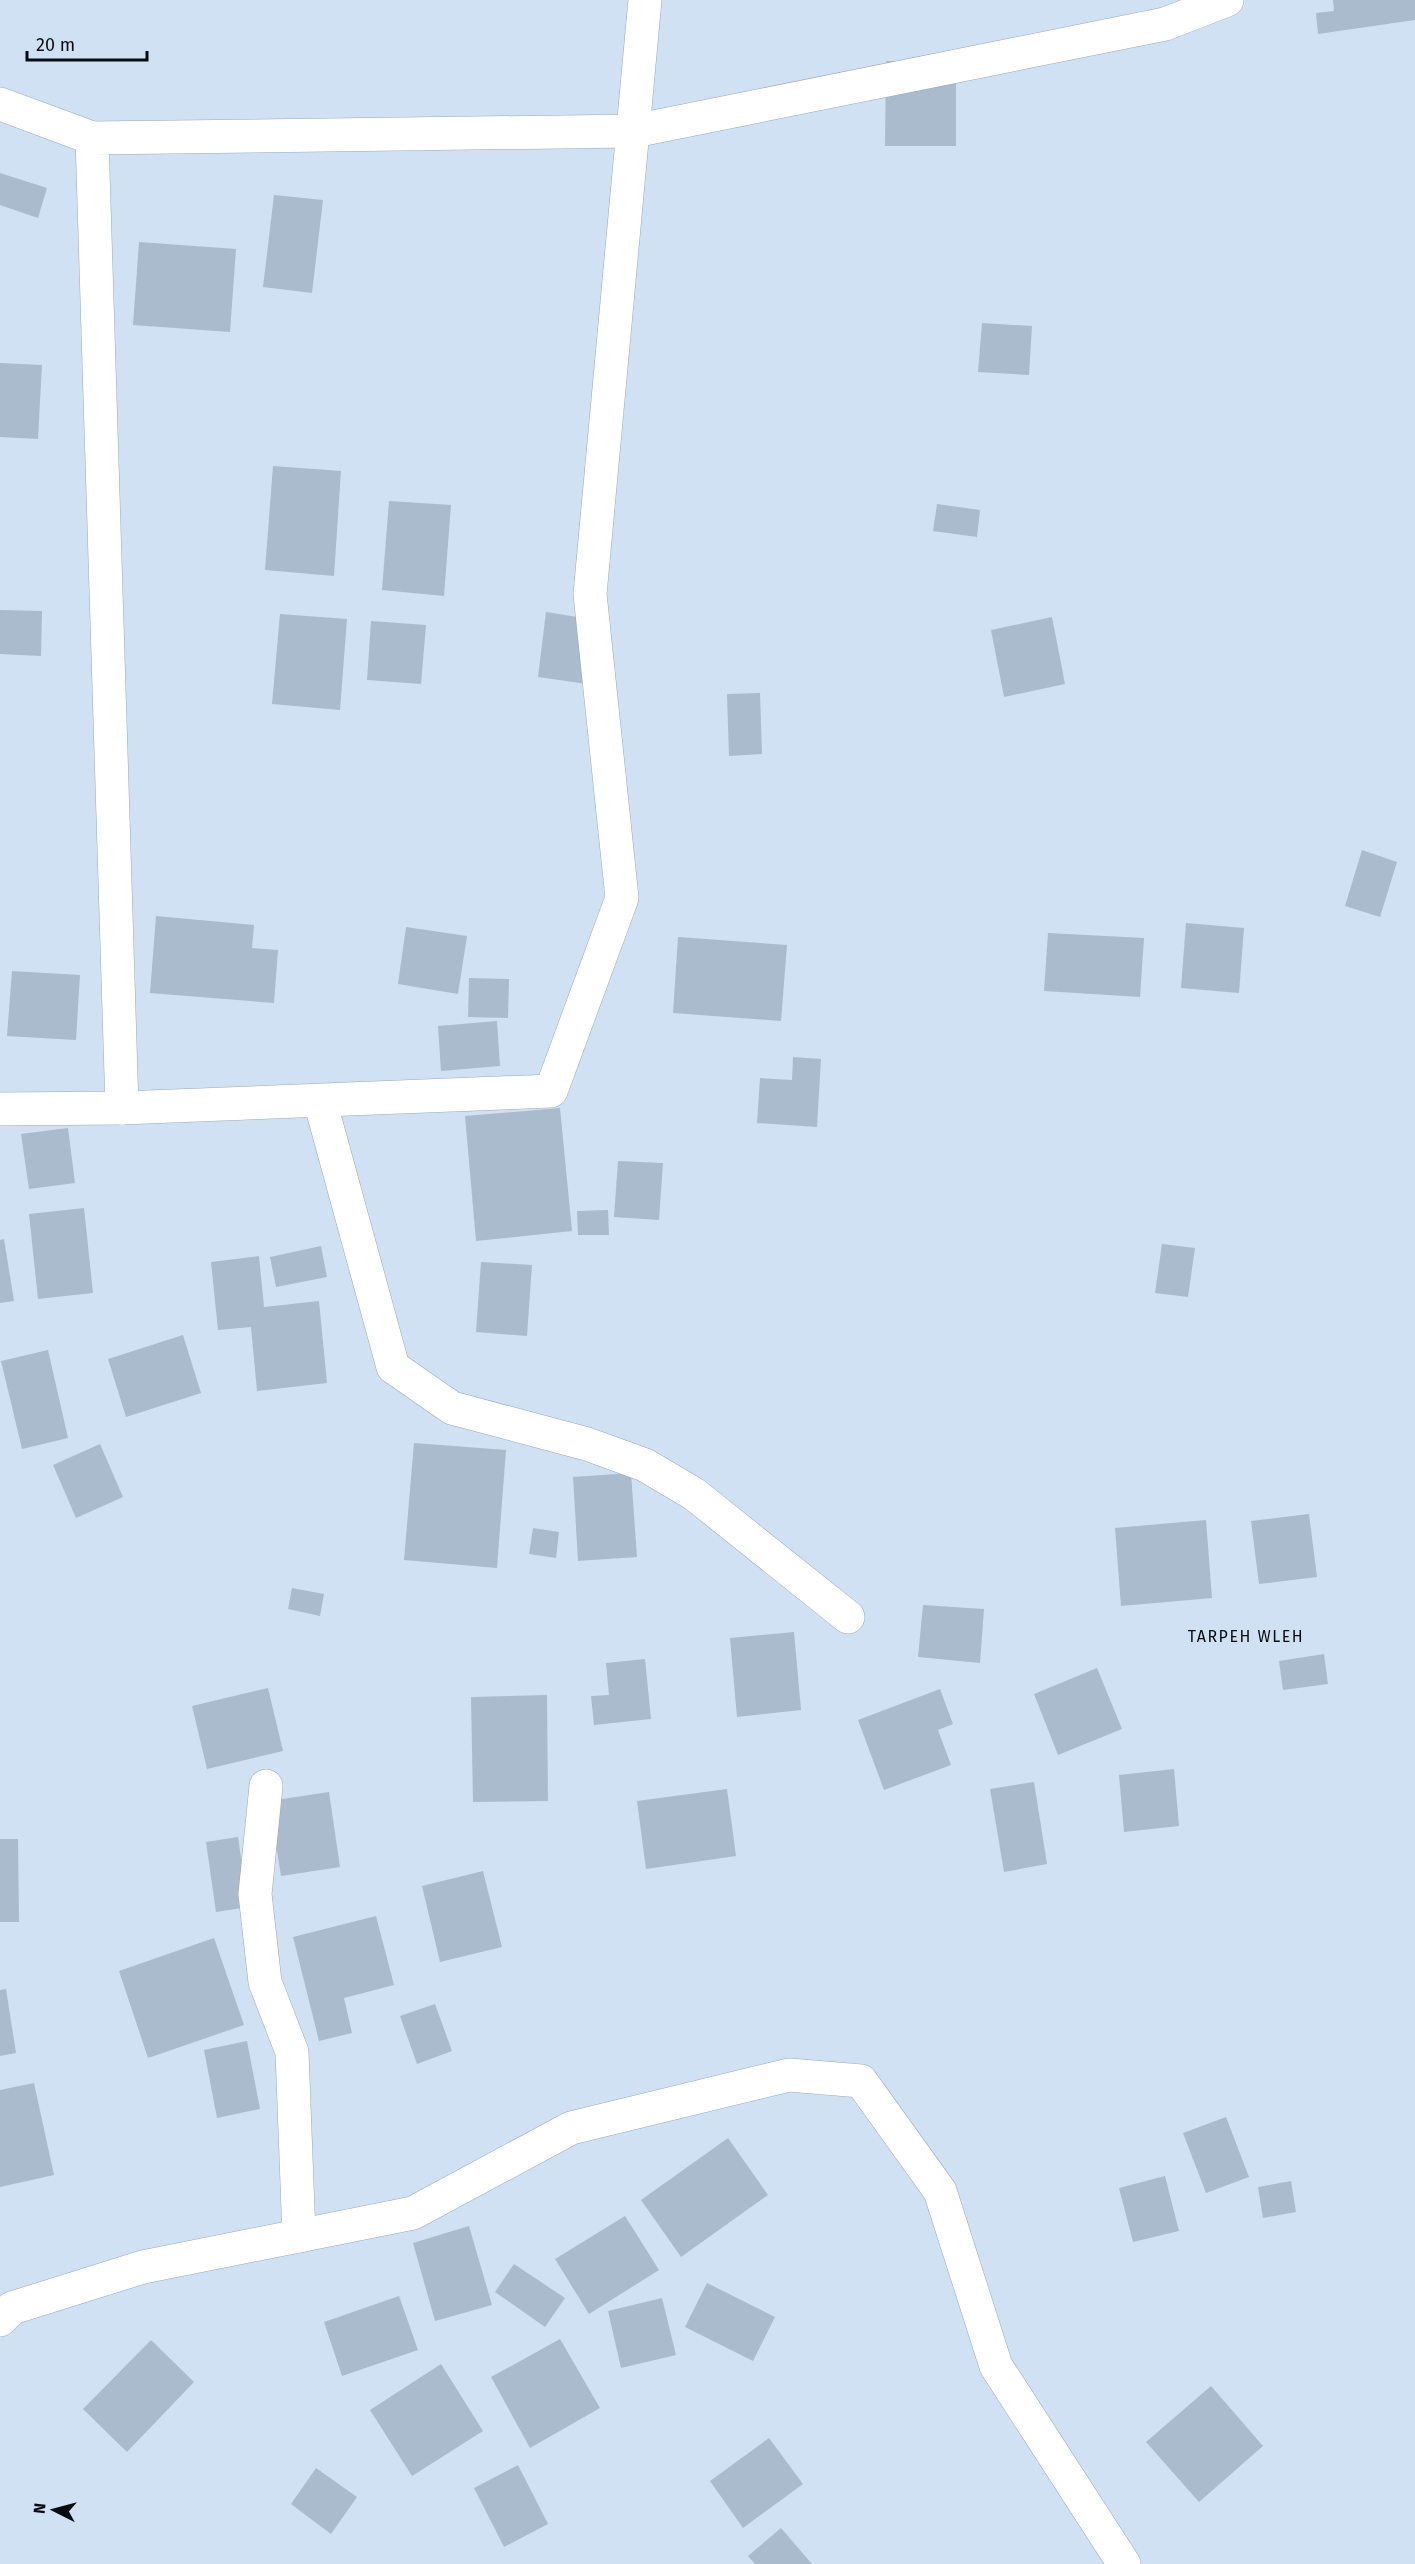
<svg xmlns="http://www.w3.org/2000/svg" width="1415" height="2564" font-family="'Fira Sans',sans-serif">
<rect width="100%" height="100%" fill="#d0e1f4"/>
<g fill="#abbbce">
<path d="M1333,0H1415V20L1318,34L1316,13L1334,11Z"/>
<path d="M886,61L956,62V146H885Z"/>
<path d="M0,173L47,188L38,218L0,205Z"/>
<path d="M274,195L323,200L312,293L263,287Z"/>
<path d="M139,242L236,249L230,332L133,325Z"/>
<path d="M982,323L1032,326L1029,375L978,372Z"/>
<path d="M0,363L42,365L38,439L0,437Z"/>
<path d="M273,466L341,471L334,576L265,570Z"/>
<path d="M389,501L451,505L444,596L382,590Z"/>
<path d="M937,504L980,510L977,537L933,531Z"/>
<path d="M0,610L42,611L41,656L0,654Z"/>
<path d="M546,612L596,620L587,684L538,677Z"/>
<path d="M280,614L347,619L340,710L272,704Z"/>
<path d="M1052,617L1065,684L1004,697L991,630Z"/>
<path d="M371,621L426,625L421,684L367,680Z"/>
<path d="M760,693L762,754L729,756L727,694Z"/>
<path d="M1362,850L1397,862L1380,917L1345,906Z"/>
<path d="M156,916L254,925L252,948L278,950L274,1003L150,993Z"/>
<path d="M1186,923L1244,928L1239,993L1181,988Z"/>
<path d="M406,927L467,936L458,994L398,984Z"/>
<path d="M1048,933L1144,938L1140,997L1044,991Z"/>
<path d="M678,937L787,945L781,1021L673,1013Z"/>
<path d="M12,971L80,975L76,1040L7,1036Z"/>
<path d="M469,978L509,979L508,1018L468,1017Z"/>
<path d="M497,1021L500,1066L441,1071L438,1026Z"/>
<path d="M793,1057L821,1059L817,1127L757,1123L760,1078L792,1080Z"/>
<path d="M560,1108L572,1231L476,1241L465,1116Z"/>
<path d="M68,1128L75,1183L29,1189L21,1134Z"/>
<path d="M618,1161L663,1163L659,1220L614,1217Z"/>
<path d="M84,1208L93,1293L38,1299L29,1214Z"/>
<path d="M608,1210L609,1235H578L577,1211Z"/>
<path d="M4,1239L14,1301L0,1303V1240Z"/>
<path d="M1162,1244L1195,1248L1188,1297L1155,1293Z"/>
<path d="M321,1246L327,1277L276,1287L270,1257Z"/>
<path d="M259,1256L264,1307L319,1301L327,1383L257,1391L251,1327L218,1330L211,1262Z"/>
<path d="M481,1262L532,1265L527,1336L476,1332Z"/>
<path d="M183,1335L201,1393L126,1417L108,1359Z"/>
<path d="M48,1350L68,1438L22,1449L1,1361Z"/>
<path d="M414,1443L506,1450L497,1568L404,1560Z"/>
<path d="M100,1444L123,1497L76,1518L53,1465Z"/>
<path d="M631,1473L637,1557L578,1561L573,1477Z"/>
<path d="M1309,1514L1317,1577L1259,1584L1251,1521Z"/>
<path d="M1206,1520L1212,1598L1121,1606L1115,1528Z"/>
<path d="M533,1528L559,1532L556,1558L529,1554Z"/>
<path d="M292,1588L324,1594L320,1616L288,1609Z"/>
<path d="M923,1605L984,1609L980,1663L918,1657Z"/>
<path d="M794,1632L801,1710L737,1717L730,1638Z"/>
<path d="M1324,1654L1328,1684L1283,1690L1279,1661Z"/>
<path d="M645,1659L651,1719L594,1725L591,1696L609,1695L606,1663Z"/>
<path d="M1097,1668L1122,1729L1058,1755L1034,1694Z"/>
<path d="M268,1688L283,1751L207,1769L192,1706Z"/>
<path d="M940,1689L953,1724L938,1730L951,1765L884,1790L858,1720Z"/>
<path d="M547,1695L548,1801L473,1802L471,1697Z"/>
<path d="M1174,1769L1179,1826L1124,1832L1119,1775Z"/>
<path d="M1034,1782L1047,1864L1004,1872L990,1789Z"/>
<path d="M727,1789L736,1856L646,1869L637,1801Z"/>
<path d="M329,1792L340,1867L281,1876L269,1801Z"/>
<path d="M238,1837L248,1907L216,1912L206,1842Z"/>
<path d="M0,1839H18L19,1922H0Z"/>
<path d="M483,1871L502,1947L440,1962L422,1886Z"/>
<path d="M376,1916L394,1985L344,1998L352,2033L319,2041L293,1937Z"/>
<path d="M214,1938L244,2025L148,2058L119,1971Z"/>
<path d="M6,1989L16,2053L0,2056V1990Z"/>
<path d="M435,2004L452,2051L417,2064L400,2016Z"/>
<path d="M247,2041L260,2109L217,2118L204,2050Z"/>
<path d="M34,2083L54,2175L0,2187V2090Z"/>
<path d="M1226,2117L1249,2177L1206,2193L1183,2133Z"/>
<path d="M728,2138L768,2195L681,2257L641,2200Z"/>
<path d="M1165,2176L1179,2231L1133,2242L1119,2188Z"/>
<path d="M1291,2181L1296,2212L1263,2218L1258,2187Z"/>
<path d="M625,2216L659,2270L589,2314L555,2259Z"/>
<path d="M469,2226L492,2305L435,2321L413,2243Z"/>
<path d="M514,2264L565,2298L545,2327L495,2292Z"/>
<path d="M707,2283L775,2317L753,2361L685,2327Z"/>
<path d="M399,2296L418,2350L342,2376L324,2322Z"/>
<path d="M662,2298L676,2355L621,2368L608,2311Z"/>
<path d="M560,2339L600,2408L530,2448L491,2377Z"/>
<path d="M151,2340L194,2382L127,2452L83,2409Z"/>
<path d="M441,2364L483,2431L412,2476L370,2410Z"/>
<path d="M1211,2386L1263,2446L1199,2502L1146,2442Z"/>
<path d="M769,2438L803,2484L743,2528L710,2481Z"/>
<path d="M518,2465L548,2524L504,2547L474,2488Z"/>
<path d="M316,2468L357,2497L331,2534L291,2504Z"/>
<path d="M781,2528L812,2564H755L748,2556Z"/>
</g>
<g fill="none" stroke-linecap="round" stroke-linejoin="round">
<defs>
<g id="minor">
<path d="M0,104L92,138"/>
<path d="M320,1101L393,1367L452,1408L587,1444L645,1465L694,1494L848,1617"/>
<path d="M122,1108L92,138L634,131L1165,24L1227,0"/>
<path d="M0,1109L122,1108L551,1091L622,898L590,594L645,0"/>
<path d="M266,1786L255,1894L265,1982L292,2052L299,2236"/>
<path d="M0,2320L12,2308L143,2267L413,2213L571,2128L789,2075L861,2081L940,2191L996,2366L1124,2564"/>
</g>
</defs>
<use href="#minor" stroke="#99a9bc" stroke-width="34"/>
<use href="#minor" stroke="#fff" stroke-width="33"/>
</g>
<g text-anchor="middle" stroke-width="6" stroke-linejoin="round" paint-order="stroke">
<g font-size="16" letter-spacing="1.5" fill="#070c13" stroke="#d0e1f4">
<text x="1246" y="1642">TARPEH WLEH</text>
</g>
</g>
<g transform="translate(54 2510) rotate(276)" stroke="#d0e1f4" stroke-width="4.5" paint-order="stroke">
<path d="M0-4.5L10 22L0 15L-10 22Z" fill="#070c13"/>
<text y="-9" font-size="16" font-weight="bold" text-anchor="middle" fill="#070c13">N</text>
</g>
<path d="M27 51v9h120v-9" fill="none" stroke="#070c13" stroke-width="3"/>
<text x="36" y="51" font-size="18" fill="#070c13" stroke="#d0e1f4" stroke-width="4.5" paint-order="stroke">20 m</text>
</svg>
